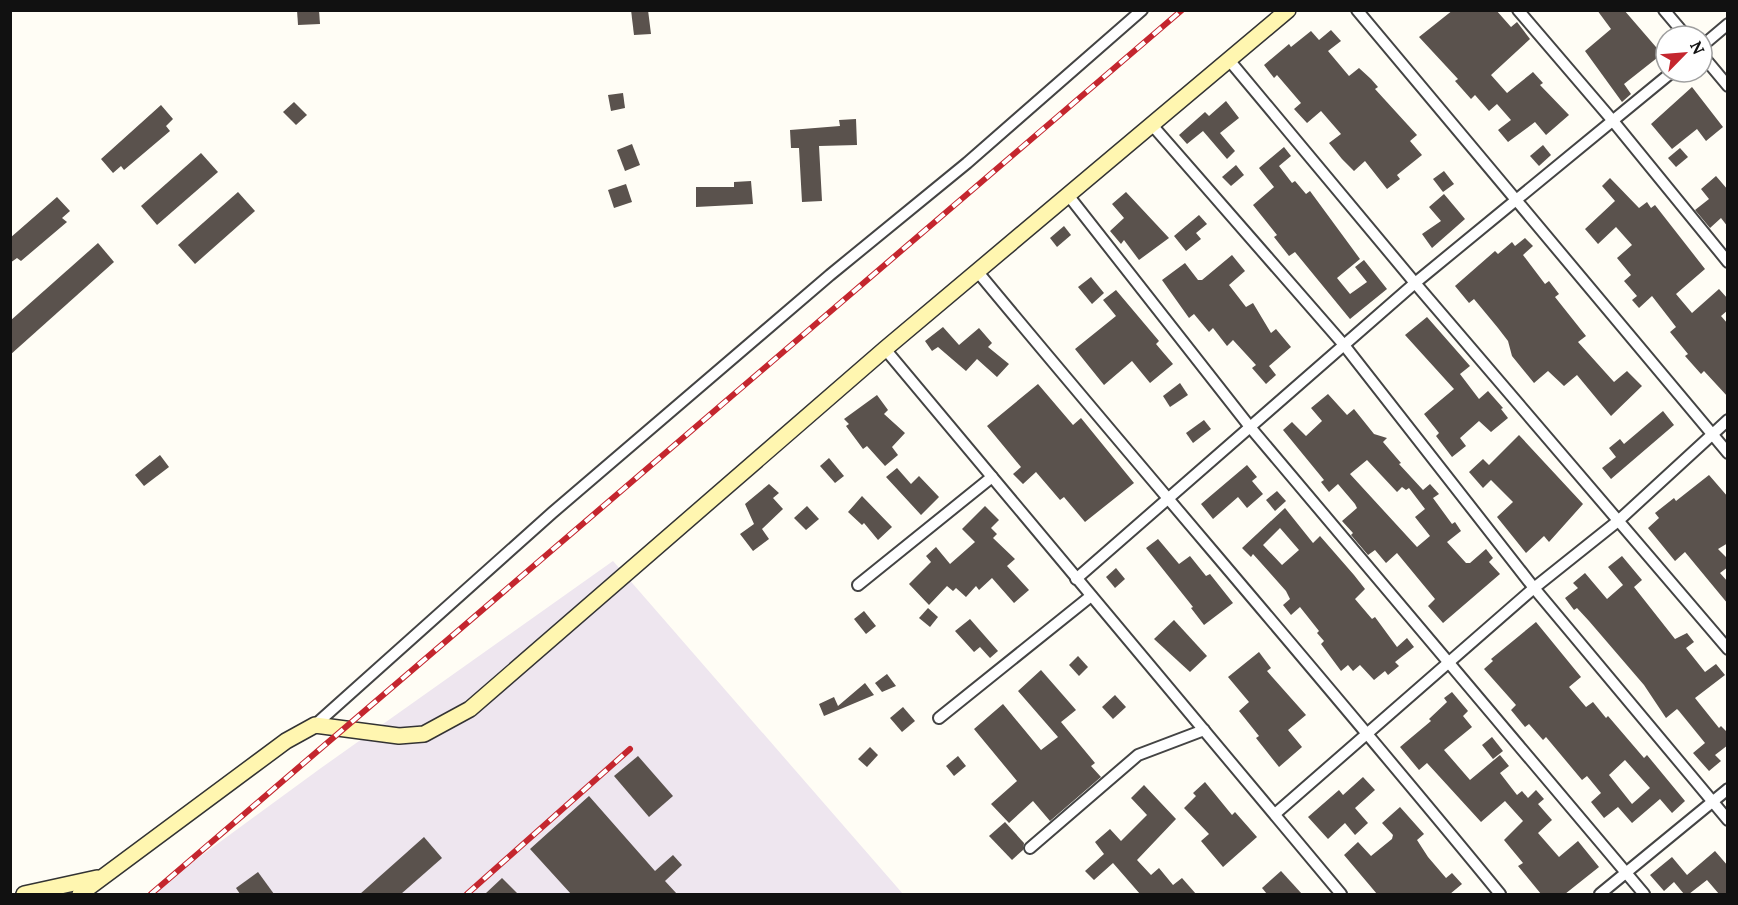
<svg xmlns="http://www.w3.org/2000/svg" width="1738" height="905" font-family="Lora,serif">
<rect width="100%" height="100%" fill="#fffdf5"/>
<path fill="#eee6ef" d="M613,561L903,894H149L321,768Z"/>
<g fill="#5a524d" fill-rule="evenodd">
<path d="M297,10H319L320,24L298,25Z"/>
<path d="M631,10H648L651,34L634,35Z"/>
<path d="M1453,10H1496L1511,27L1517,22L1530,39L1491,75L1507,93L1533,72L1543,83L1540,85L1569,115L1546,135L1535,122L1508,142L1498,130L1511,120L1497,104L1489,111L1475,95L1471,99L1455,81L1458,79L1419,37Z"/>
<path d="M1597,10H1624L1662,54L1624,84L1631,94L1622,102L1585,51L1611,29Z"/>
<path d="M1331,30L1341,41L1328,51L1349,76L1359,68L1371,79L1378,87L1375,89L1417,135L1410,141L1422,155L1397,175L1400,179L1387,189L1365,161L1354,171L1342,159L1329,143L1341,134L1321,111L1307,123L1294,109L1301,103L1277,75L1274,78L1264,65L1289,44L1291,47L1311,31L1319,40Z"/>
<path d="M1692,87L1723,127L1706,141L1697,129L1672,149L1651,124Z"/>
<path d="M623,93L625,108L611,111L608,95Z"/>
<path d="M1226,101L1239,118L1220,133L1235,151L1227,159L1203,131L1187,144L1179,135L1205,112L1209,116Z"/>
<path d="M294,102L307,115L296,125L283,112Z"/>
<path d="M161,105L173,119L166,126L170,131L124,170L121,166L113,173L101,159Z"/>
<path d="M856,119L857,145L819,146L822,201L802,202L799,148H791L790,130L840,126L839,120Z"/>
<path d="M632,144L640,165L625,171L617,150Z"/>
<path d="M1543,145L1551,155L1539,166L1530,156Z"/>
<path d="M1284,147L1291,156L1279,166L1292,183L1295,181L1306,194L1310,191L1360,259L1337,278L1350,294L1367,282L1355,267L1364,260L1387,289L1350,319L1295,252L1289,256L1274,237L1277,235L1253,205L1274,187L1259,168Z"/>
<path d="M1680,148L1688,157L1676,167L1668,158Z"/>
<path d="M201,153L218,172L157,225L141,206Z"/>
<path d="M1236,165L1244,175L1231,186L1222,177Z"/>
<path d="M1444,171L1454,184L1443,192L1433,179Z"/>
<path d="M1716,176L1728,190V227L1721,218L1710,228L1695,210L1709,199L1701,189Z"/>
<path d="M1610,178L1639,208L1647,202L1651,208L1655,205L1705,269L1676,294L1692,313L1719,289L1728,299V310L1721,316L1728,324V397L1704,371L1701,374L1685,356L1688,354L1670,332L1676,327L1652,296L1639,308L1632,300L1637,296L1624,281L1631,275L1617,258L1632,245L1616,227L1598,244L1585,229L1615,201L1602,186Z"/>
<path d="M751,181L753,204L696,207V187H734V182Z"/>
<path d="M626,184L632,202L614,208L608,190Z"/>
<path d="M238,192L255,211L195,264L178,245Z"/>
<path d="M1126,192L1169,238L1139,260L1124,240L1121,244L1110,231L1124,218L1112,204Z"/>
<path d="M1444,194L1465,219L1432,248L1422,234L1441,221L1429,207Z"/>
<path d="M57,197L70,211L62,218L67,222L21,261L17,258L10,263V238Z"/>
<path d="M1199,215L1207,224L1196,233L1201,239L1186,251L1174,236Z"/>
<path d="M1064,226L1071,235L1057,247L1050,238Z"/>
<path d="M1525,238L1533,246L1523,255L1545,284L1549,281L1559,294L1555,297L1586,336L1578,342L1614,382L1627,371L1642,386L1611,416L1577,375L1564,386L1548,371L1534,383L1512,356L1508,341L1498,328L1474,299L1469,303L1455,286L1495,251L1498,254L1512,242L1515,246Z"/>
<path d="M98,243L114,262L10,355V321Z"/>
<path d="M1232,255L1245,271L1229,285L1246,307L1253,303L1271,333L1276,329L1291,347L1269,366L1276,375L1266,384L1252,368L1256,365L1233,340L1227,346L1213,328L1209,332L1194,314L1189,318L1162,280L1185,263L1198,280H1202Z"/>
<path d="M1091,277L1104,293L1092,304L1078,287Z"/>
<path d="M1116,290L1159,341L1156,344L1173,364L1150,383L1132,361L1104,385L1075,349L1116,316L1103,300Z"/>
<path d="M1427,317L1470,366L1460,374L1479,399L1488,391L1503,408L1501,409L1508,418L1491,432L1479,421L1460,438L1466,446L1452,457L1436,436L1439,433L1424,414L1454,389L1405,335Z"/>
<path d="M943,327L959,345L979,328L992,343L988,347L1009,364L997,377L977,359L966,371L938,347L932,351L925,341Z"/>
<path d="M1180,383L1188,395L1170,407L1163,396Z"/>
<path d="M1038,384L1073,425L1081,418L1134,483L1085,522L1064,497L1060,500L1036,472L1023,484L1013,474L1021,467L987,426Z"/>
<path d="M1328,394L1347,415L1354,409L1374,434L1387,438L1383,442L1401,463L1399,464L1423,490L1430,484L1439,494L1433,498L1452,524L1455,522L1461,531L1447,542L1466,563H1470L1486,549L1493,558L1489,562L1500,574L1443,623L1428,606L1435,599L1397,553L1386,563L1375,550L1368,555L1351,535L1353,533L1342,521L1357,508L1355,504L1338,484L1329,492L1321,482L1324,480L1283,430L1292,422L1306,436L1322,421L1311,408ZM1367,460L1397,492L1402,487L1406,490L1409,488L1425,509L1415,517L1430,536L1417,547L1350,474Z"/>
<path d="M877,395L888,410L884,414L905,433L892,447L898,455L885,466L867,446L863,449L846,426L849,424L844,419Z"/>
<path d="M1663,411L1674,425L1611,479L1602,468L1616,457L1609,448L1620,439L1624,444Z"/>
<path d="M1204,420L1211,429L1193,443L1186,433Z"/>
<path d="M1519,435L1583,504L1549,542L1544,536L1526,553L1497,517L1513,502L1491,480L1483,488L1469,472L1483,459L1489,465Z"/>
<path d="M160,455L169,467L144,486L135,475Z"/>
<path d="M829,458L844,476L835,483L820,466Z"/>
<path d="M1247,465L1257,477L1252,481L1263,494L1247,508L1238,497L1213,519L1201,504Z"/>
<path d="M897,468L911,484L919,476L939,497L921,515L886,477Z"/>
<path d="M1709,475L1728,497V543L1718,549L1728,559V567L1720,573L1728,582V604L1685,552L1675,561L1648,528L1659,518L1655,513L1674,498L1676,501Z"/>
<path d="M769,484L779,493L773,498L783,509L762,529L769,539L753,551L740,534L754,524L745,504Z"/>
<path d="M1277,491L1286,501L1275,511L1266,500Z"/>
<path d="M862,496L892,527L878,540L864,523L862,525L848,512Z"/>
<path d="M807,506L819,519L806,530L794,518Z"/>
<path d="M985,506L999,520L991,528L997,534L993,538L1015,559L1007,566L1029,590L1014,603L992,578L979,590L976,586L966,597L956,588L953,591L947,586L929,605L909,584L931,562L926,556L936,547L950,564L975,542L962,529Z"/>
<path d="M1285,508L1313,543L1320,536L1354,575L1365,589L1355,599L1372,619L1375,617L1397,647L1407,638L1414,647L1395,662L1399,666L1388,675L1385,671L1374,680L1360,665L1353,671L1348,665L1341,671L1321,644L1324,641L1317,633L1319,631L1300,607L1291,615L1283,605L1290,599L1286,591L1253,554L1251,557L1242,548ZM1280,528L1299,550L1282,565L1263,545Z"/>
<path d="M1158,539L1179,564L1190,556L1206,576L1210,574L1233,603L1204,625L1191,608L1193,607L1146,548Z"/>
<path d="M1622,556L1642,580L1634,587L1675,639L1687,633L1694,642L1686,648L1705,672L1716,664L1725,675L1695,698L1719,728L1721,726L1728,733V745L1715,755L1721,761L1709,771L1693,753L1705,743L1679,711L1677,709L1666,718L1644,685L1589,621L1577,608L1574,610L1565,598L1578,588L1573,583L1585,573L1607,599L1623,585L1608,567Z"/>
<path d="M1116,568L1125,579L1115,588L1106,577Z"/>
<path d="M928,608L938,617L930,627L919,618Z"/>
<path d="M864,611L876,626L866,634L854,619Z"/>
<path d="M970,619L998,651L990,658L980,647L974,652L955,631Z"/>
<path d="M1174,620L1207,656L1190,672L1154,639Z"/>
<path d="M1536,622L1581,677L1569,687L1586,707L1593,702L1606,718L1608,716L1644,758L1647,755L1685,801L1672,813L1660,799L1632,823L1618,807L1604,818L1591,802L1601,793L1587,776L1582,780L1546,737L1543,740L1529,724L1525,727L1511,710L1516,705L1484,669L1493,661L1491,659ZM1625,760L1650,788L1632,804L1609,775Z"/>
<path d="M1259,652L1271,668L1267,671L1306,715L1288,730L1302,747L1279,767L1256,738L1259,736L1239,711L1249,702L1228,677Z"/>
<path d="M1078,656L1088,667L1079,676L1069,665Z"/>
<path d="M1041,670L1076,710L1061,722L1095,763L1091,766L1101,777L1050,821L1033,801L1009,823L991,804L1017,781L974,729L1003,704L1041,750L1058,737L1018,691Z"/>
<path d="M887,674L896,686L882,692L875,683Z"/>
<path d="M865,683L874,695L824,716L819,704L834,697L838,706Z"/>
<path d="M1452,692L1468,711L1463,716L1472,727L1444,750L1470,780L1500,755L1509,766L1500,773L1517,795L1522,791L1528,798L1536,790L1544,799L1538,804L1552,820L1538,833L1559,857L1578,841L1599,867L1565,894H1541L1518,866L1523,863L1504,840L1523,821L1505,801L1481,822L1427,763L1419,770L1400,747L1431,721L1429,719L1447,702L1444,698Z"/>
<path d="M1115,695L1126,707L1113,719L1102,707Z"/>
<path d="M903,707L915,721L902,732L890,718Z"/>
<path d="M1492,737L1503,751L1493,759L1482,745Z"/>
<path d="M870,747L878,755L867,767L858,759Z"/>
<path d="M638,756L673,796L649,817L614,776Z"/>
<path d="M958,756L966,766L954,776L946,766Z"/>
<path d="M1363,777L1375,790L1355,808L1368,823L1355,835L1345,823L1328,839L1308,817L1339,790L1343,795Z"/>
<path d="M1205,782L1232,815L1235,812L1257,837L1223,867L1201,841L1209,834L1184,808L1196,796L1193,793Z"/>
<path d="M1144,785L1176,819L1137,860L1151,875L1159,868L1173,885L1182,878L1196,894H1140L1113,863L1094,880L1085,871L1104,854L1095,842L1110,829L1121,841L1147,815L1131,798Z"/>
<path d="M589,796L655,871L673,855L682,865L665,881L677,894H571L530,849Z"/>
<path d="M1400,807L1424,834L1417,840L1428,857L1446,878L1452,873L1462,884L1450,894H1377L1344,855L1358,842L1371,856L1392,839L1393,835L1382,823Z"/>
<path d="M1005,822L1024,843L1023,850L1012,860L989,836Z"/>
<path d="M424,837L442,858L401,894H360Z"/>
<path d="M1715,851L1728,866V894H1719L1707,880L1689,894H1684L1674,882L1664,891L1650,875L1672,857L1687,875Z"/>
<path d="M1281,871L1302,894H1267L1262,888Z"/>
<path d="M258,872L274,894H240L236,888Z"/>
<path d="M502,878L518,894H485Z"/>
</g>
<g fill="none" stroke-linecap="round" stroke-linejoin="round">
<defs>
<g id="street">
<path d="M1357,10L1728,453"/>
<path d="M1518,10L1613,121L1728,262"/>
<path d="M1664,10L1686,36"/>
<path d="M1702,46L1728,24"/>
<path d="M1702,55L1728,86"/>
<path d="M1229,60L1415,283L1728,649"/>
<path d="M1152,125L1344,345L1534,588L1728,820"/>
<path d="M1068,195L1250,427L1644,894"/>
<path d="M977,271C1150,480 1329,685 1500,894"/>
<path d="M885,349L1341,894"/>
<path d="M1076,579L1415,283L1672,72"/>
<path d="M858,585L992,477"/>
<path d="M939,718L1091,596"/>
<path d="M315,725L552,513L830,275L967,163L1142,10"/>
<path d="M1275,814L1534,588L1618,521L1728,420"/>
<path d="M1030,848L1138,755L1204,730"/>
<path d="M1600,894L1728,789"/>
</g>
<g id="secondary">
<path d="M24,894L97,878"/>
<path d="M80,894L286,741L315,725L399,736L424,734L470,709L885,349L1288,10"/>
</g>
</defs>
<use href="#street" stroke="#444" stroke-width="14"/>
<use href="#secondary" stroke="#333" stroke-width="18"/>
<use href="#street" stroke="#fff" stroke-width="10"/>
<use href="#secondary" stroke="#fff6b0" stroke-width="15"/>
<defs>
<g id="rail">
<path d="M151,894L1182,10"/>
<path d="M467,894L630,749"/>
</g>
</defs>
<use href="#rail" stroke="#c4262e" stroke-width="6"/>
<use href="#rail" stroke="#fff" stroke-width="4" stroke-dasharray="11" stroke-linecap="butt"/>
</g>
<rect width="1738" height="905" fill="none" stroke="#111111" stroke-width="24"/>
<g transform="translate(1684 54) rotate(65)"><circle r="28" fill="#ffffff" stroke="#a0a0a0" stroke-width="1.5"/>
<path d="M0-4.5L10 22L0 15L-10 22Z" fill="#c4262e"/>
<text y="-9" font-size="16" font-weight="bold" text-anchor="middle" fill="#111111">N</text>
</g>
</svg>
